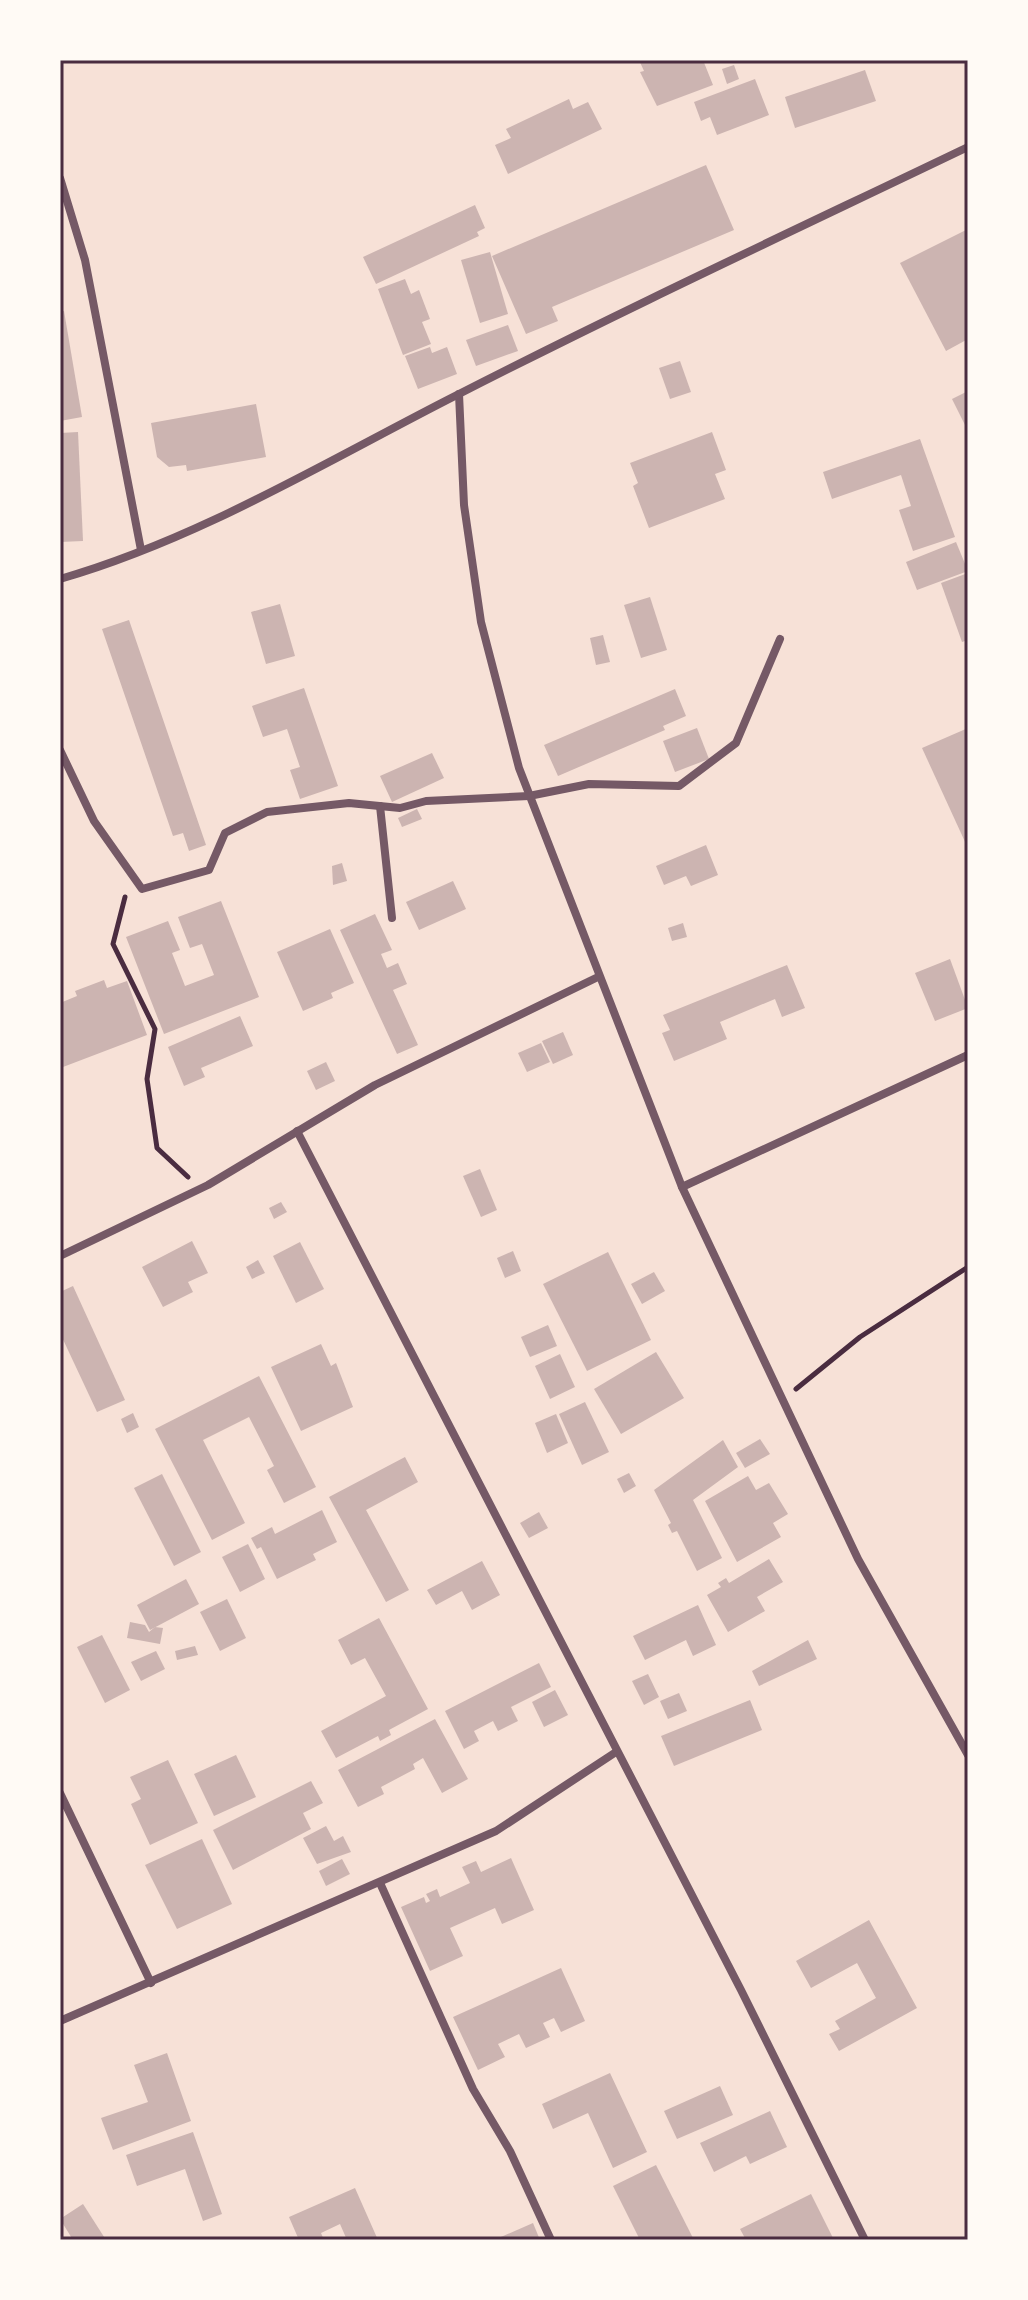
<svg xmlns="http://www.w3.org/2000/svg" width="1028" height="2300" font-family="Bitter,serif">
<rect width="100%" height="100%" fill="#f7e1d7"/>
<g fill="#ccb4b1">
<path d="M639,60H703L713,85L657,106L640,72L644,71Z"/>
<path d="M734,65L739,79L727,84L722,69Z"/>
<path d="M865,70L876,101L795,128L785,97Z"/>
<path d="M755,79L769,115L717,135L710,117L701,121L694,102Z"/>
<path d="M569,99L573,109L588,102L602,129L508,174L495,145L511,138L506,129Z"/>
<path d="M706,165L734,230L552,307L558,321L526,334L492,256Z"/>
<path d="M475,205L485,228L477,232L479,236L376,284L363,257Z"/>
<path d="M968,229V339L946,351L900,263Z"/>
<path d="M490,252L508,314L480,323L461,260Z"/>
<path d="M405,279L411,294L419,290L430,319L422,322L431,344L403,355L378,289Z"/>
<path d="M64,311L82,417L60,421V312Z"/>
<path d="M508,325L518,351L476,366L466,340Z"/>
<path d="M430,347L432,353L447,347L457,374L418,389L405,356Z"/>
<path d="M680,361L691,392L670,399L659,368Z"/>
<path d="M968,391V431L952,399Z"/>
<path d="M256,404L266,457L187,471L186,465L169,467L157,457L151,423Z"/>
<path d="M78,432L83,541L60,542V433Z"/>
<path d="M712,432L726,470L715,474L725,499L649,528L633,486L638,483L630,463Z"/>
<path d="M920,439L955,537L913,551L899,510L911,506L901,475L832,499L823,472Z"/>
<path d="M956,542L968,571L917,590L906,562Z"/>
<path d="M968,573V640L962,642L941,583Z"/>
<path d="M650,597L667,650L641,658L624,605Z"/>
<path d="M280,604L295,656L266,664L251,612Z"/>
<path d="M129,620L206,845L189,851L183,833L173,836L102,629Z"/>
<path d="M603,635L610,662L596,665L590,638Z"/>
<path d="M304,688L338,786L300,799L290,770L300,767L287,729L263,737L252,706Z"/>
<path d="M675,689L686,716L663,726L665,730L558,776L544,745Z"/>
<path d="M697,728L709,759L675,772L663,741Z"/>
<path d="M968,728V843L966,844L922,748Z"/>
<path d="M432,753L444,778L392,802L380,776Z"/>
<path d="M417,809L422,819L402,827L398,818Z"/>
<path d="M706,845L718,875L691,886L686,876L664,885L656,866Z"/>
<path d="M342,863L347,881L333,885L332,866Z"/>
<path d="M453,881L466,909L419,930L406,902Z"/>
<path d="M221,901L259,997L164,1034L126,937L168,921L180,950L172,953L185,986L214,975L202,944L190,948L178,917Z"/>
<path d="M375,914L392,950L381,954L387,968L398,963L407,984L393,990L418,1045L397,1054L340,930Z"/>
<path d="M683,923L687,937L672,941L668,928Z"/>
<path d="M330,929L354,983L331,993L333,998L303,1011L277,952Z"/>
<path d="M950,959L968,1008L935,1021L915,973Z"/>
<path d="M787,965L805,1008L782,1017L775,999L720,1022L727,1039L674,1061L662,1033L670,1030L663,1015Z"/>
<path d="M104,980L107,988L127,981L147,1035L63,1067L60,1003L77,996L75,991Z"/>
<path d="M240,1016L253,1046L201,1068L205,1077L184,1086L168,1047Z"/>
<path d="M563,1032L573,1055L553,1064L542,1041Z"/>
<path d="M541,1043L550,1062L527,1072L518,1053Z"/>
<path d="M326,1062L335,1081L316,1090L307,1071Z"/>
<path d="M480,1169L497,1210L481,1217L463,1176Z"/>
<path d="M281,1202L287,1212L274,1219L269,1208Z"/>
<path d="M192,1241L208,1273L188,1282L193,1292L163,1307L142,1267Z"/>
<path d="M300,1242L324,1289L296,1303L273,1256Z"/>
<path d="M513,1251L521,1271L505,1278L497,1258Z"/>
<path d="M608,1252L651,1340L587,1371L543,1284Z"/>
<path d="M258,1260L265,1273L252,1279L246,1267Z"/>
<path d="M654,1272L665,1291L642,1304L631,1284Z"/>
<path d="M73,1286L125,1400L97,1412L60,1333V1292Z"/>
<path d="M548,1325L557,1346L530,1357L521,1337Z"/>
<path d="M321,1344L331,1366L336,1363L353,1407L301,1431L271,1367Z"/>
<path d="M656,1352L684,1398L621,1434L594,1389Z"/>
<path d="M560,1354L575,1387L550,1399L535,1366Z"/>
<path d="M259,1376L316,1487L284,1503L267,1470L274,1466L249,1417L203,1440L245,1523L212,1540L155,1429Z"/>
<path d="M585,1402L609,1452L582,1465L559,1414Z"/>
<path d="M133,1413L139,1427L127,1433L121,1419Z"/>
<path d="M556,1414L568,1443L547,1453L535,1423Z"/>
<path d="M760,1439L770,1454L745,1468L736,1453Z"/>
<path d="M723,1440L738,1467L693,1500L722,1558L697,1571L677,1531L672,1533L668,1525L671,1523L654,1490Z"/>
<path d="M405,1457L418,1482L366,1510L409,1590L386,1602L329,1497Z"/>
<path d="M629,1473L636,1486L624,1493L617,1479Z"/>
<path d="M162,1474L201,1552L174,1566L134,1488Z"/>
<path d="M748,1476L756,1490L769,1483L788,1514L773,1523L781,1537L737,1562L705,1501Z"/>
<path d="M322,1510L337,1542L313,1554L316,1560L277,1579L261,1547L257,1549L251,1538L272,1527L275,1534Z"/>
<path d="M539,1512L548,1528L529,1538L520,1523Z"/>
<path d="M248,1544L265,1579L240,1592L222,1557Z"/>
<path d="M769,1559L783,1582L757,1597L765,1611L728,1632L707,1595L721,1587L718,1583L726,1578L729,1583Z"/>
<path d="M482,1561L500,1595L472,1610L462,1591L436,1605L427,1590Z"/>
<path d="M186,1579L199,1604L150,1630L137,1605Z"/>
<path d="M227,1599L246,1638L220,1651L200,1612Z"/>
<path d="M698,1605L716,1645L693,1656L686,1640L645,1660L633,1636Z"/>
<path d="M379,1618L428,1709L389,1730L391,1735L380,1741L378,1736L336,1758L321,1731L386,1696L365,1658L351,1665L338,1640Z"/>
<path d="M130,1622L145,1625L149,1632L155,1627L163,1628L160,1644L127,1638Z"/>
<path d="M102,1635L130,1690L105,1703L77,1647Z"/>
<path d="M808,1640L817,1659L759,1686L752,1671Z"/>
<path d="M195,1646L198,1655L177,1660L175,1651Z"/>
<path d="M156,1651L165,1669L141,1681L131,1662Z"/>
<path d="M539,1663L551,1687L511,1707L518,1721L498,1731L493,1721L474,1731L479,1741L464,1749L445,1711Z"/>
<path d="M648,1674L659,1697L644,1705L632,1681Z"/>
<path d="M555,1690L568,1715L544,1727L532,1702Z"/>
<path d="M679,1693L687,1711L668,1719L660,1701Z"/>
<path d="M750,1700L762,1730L674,1766L661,1736Z"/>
<path d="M435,1719L468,1779L442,1793L423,1758L413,1764L415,1769L381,1787L384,1794L358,1807L338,1770Z"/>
<path d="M236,1755L256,1797L214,1816L194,1774Z"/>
<path d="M168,1760L198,1823L150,1845L131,1804L141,1799L130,1777Z"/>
<path d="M311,1781L323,1803L303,1813L311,1829L233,1870L213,1830Z"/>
<path d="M326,1826L334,1841L343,1836L351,1852L317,1864L303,1838Z"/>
<path d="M202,1839L232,1904L177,1929L145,1865Z"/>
<path d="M511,1858L534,1910L502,1924L495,1908L450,1928L463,1956L430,1971L401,1907L424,1897L426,1903L430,1901L426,1894L437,1889L440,1897L470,1883L462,1867L476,1861L481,1872Z"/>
<path d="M342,1859L350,1874L326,1886L319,1871Z"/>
<path d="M869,1920L917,2008L839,2051L829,2034L840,2029L835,2021L876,1998L857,1963L811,1988L796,1961Z"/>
<path d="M561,1968L585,2021L561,2032L554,2018L543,2023L550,2037L526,2048L519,2034L498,2044L505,2057L478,2070L453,2017Z"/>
<path d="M167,2053L191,2121L113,2150L101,2118L148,2102L134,2065Z"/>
<path d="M610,2073L647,2152L613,2168L588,2113L553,2129L542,2104Z"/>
<path d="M720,2086L733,2115L677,2139L664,2111Z"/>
<path d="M770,2111L787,2147L750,2164L746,2156L714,2172L700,2143Z"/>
<path d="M193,2132L222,2214L203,2221L185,2169L137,2186L126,2155Z"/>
<path d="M656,2165L694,2240H640L613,2186Z"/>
<path d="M355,2188L378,2240H347L340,2224L321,2233L324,2240H299L289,2217Z"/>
<path d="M811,2194L834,2240H746L740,2229Z"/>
<path d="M83,2204L106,2240H73L60,2219Z"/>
<path d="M533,2223L540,2240H494Z"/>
</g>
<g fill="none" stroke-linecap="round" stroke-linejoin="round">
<g stroke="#4a2c40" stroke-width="5">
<path d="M125,897L113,944L155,1029L147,1079L157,1148L188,1177"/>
<path d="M796,1389L860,1337L968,1267"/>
</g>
<g stroke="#755966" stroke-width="8">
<path d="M60,178L85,260L141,550"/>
<path d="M459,394L464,505L481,622L519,768L682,1187L858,1559L968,1755"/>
<path d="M60,579C199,539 327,461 455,396C625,309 797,229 968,147"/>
<path d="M60,750L94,821L142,889L209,870L225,833L267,812L349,803L400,808L426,801L529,796L589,784L679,786L736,743L780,639"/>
<path d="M380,806L392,918"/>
<path d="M297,1131L741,1990L865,2240"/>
<path d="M682,1187L968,1055"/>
<path d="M60,1256L208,1185L375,1085L598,977"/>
<path d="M60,1793L151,1983"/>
<path d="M380,1883L473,2089L510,2151L551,2240"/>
<path d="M60,2021L496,1831L616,1752"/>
</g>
</g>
<rect width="1028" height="2300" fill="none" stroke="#fffaf5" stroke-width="124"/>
<rect x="62" y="62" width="904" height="2176" fill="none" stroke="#4a2c40" stroke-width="3"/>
</svg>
